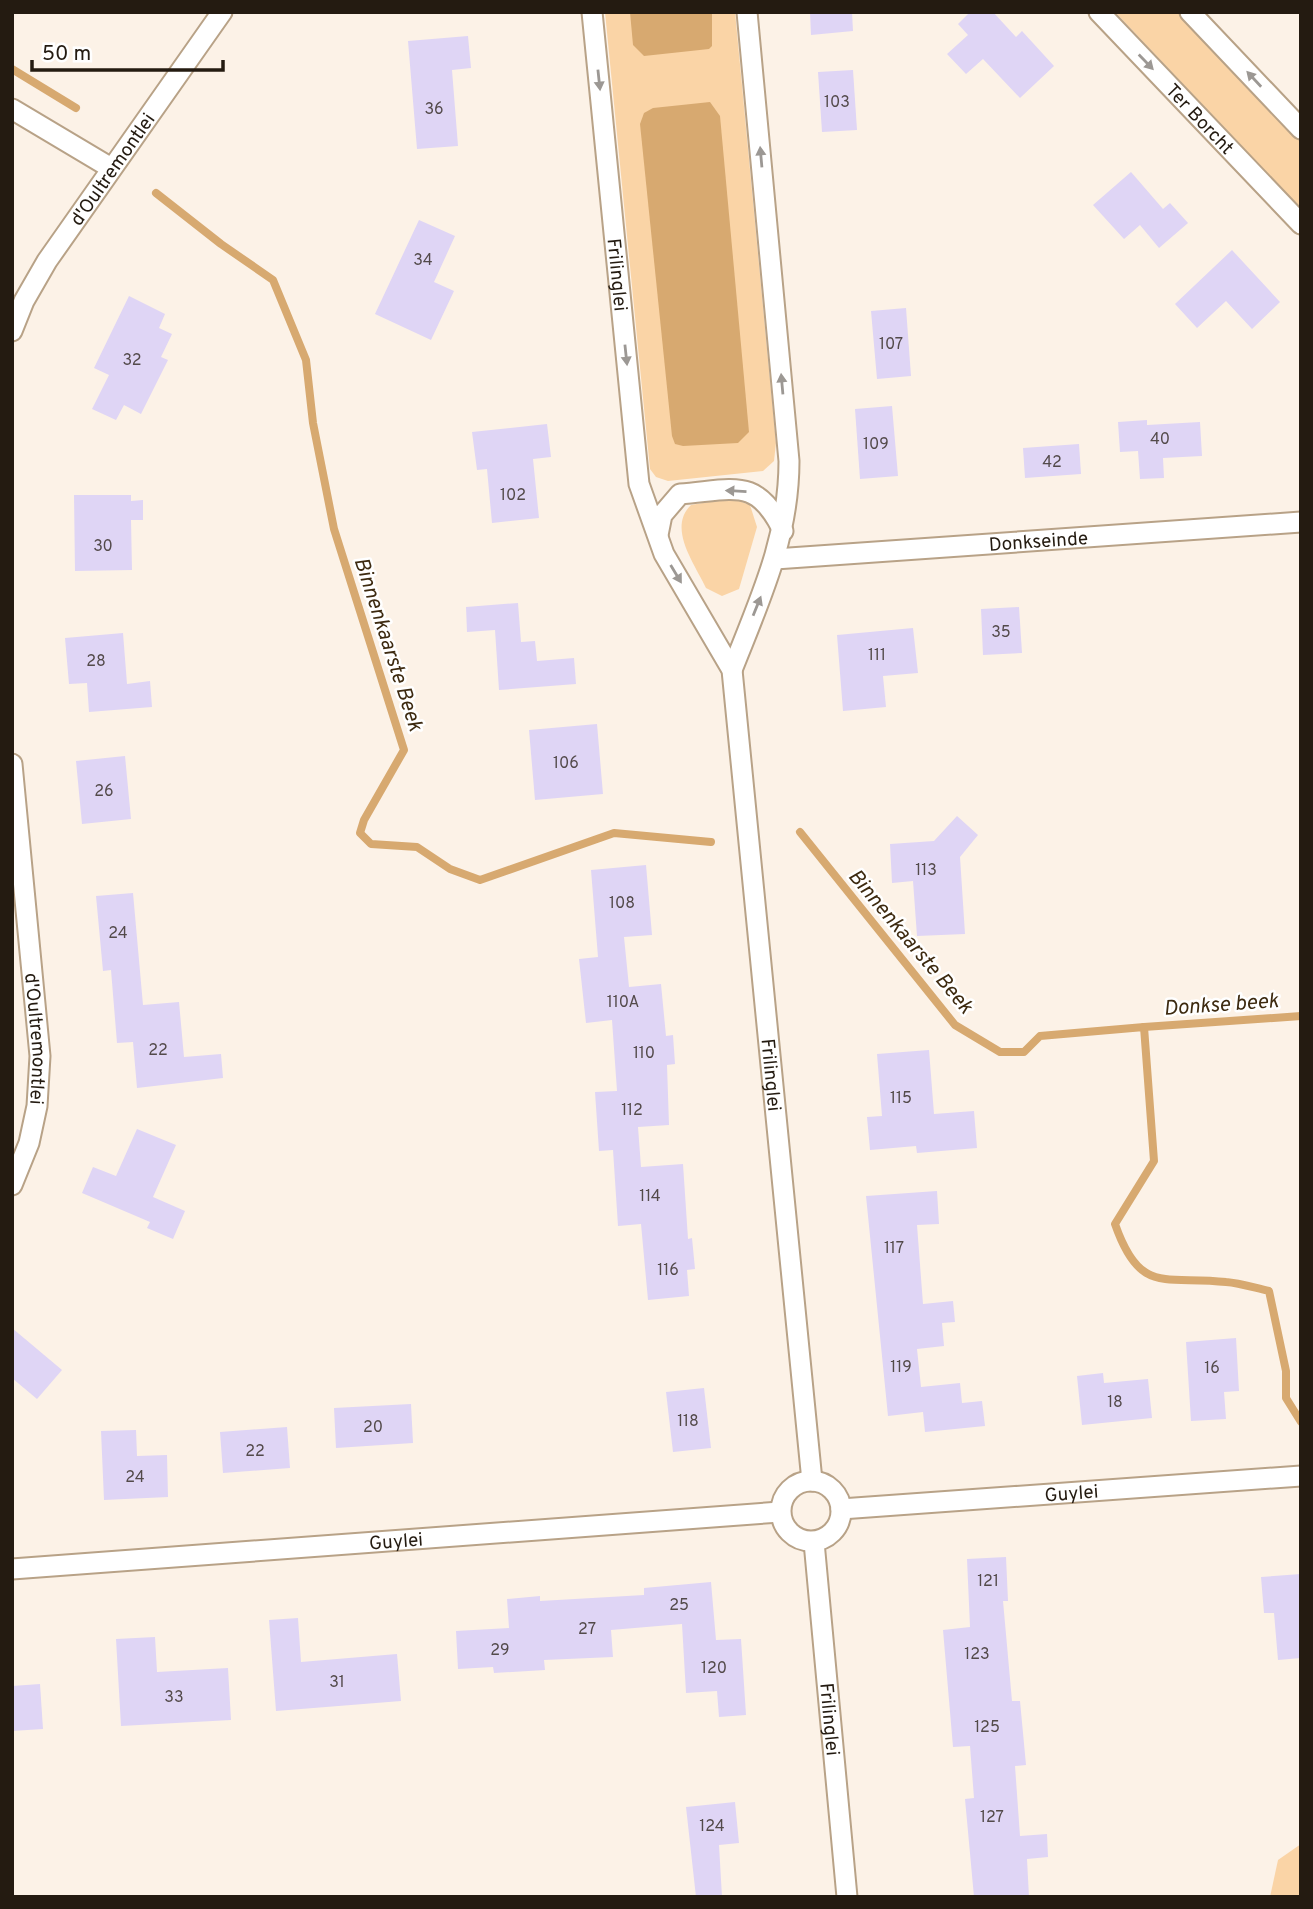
<svg xmlns="http://www.w3.org/2000/svg" width="1313" height="1909" font-family="Overpass,sans-serif">
<rect width="100%" height="100%" fill="#fcf2e7"/>
<g fill="#fad4a6">
<path d="M605,12H735L776,443L774,461L763,471L668,481L656,477L650,469Z"/>
<path d="M1115,12H1179L1301,140V209Z"/>
<path d="M731,498L750,505L757,527L739,589L722,596L706,588C695,564 667,528 691,505Z"/>
<path d="M1301,1844V1897H1270L1278,1860Z"/>
</g>
<g fill="#d7a970">
<path d="M630,12H712V46L709,49L644,56L633,45Z"/>
<path d="M710,102L720,116L749,432L738,443L683,446L675,444L672,436L640,124L644,113L653,108Z"/>
</g>
<g fill="none" stroke-linecap="round" stroke-linejoin="round">
<g stroke="#d7a970" stroke-width="8">
<path d="M12,69L76,108"/>
<path d="M156,193L221,244L273,280L306,360L313,423L334,529L404,750L364,820L360,833L371,844L417,847L450,869L480,880L614,833L711,842"/>
<path d="M800,832L955,1025L1000,1052H1024L1040,1036L1144,1027L1154,1161L1115,1224C1140,1296 1165,1275 1226,1282C1240,1283 1255,1288 1269,1291L1286,1371V1398L1301,1422"/>
<path d="M1144,1027L1301,1016"/>
</g>
</g>
<g fill="#dfd5f5">
<path d="M810,12H852L853,31L811,35Z"/>
<path d="M970,12H993L1016,37L1022,31L1054,66L1020,98L983,59L966,74L947,54L968,35L958,24Z"/>
<path d="M468,36L471,68L452,70L458,146L417,149L408,41Z"/>
<path d="M853,70L857,130L822,132L818,72Z"/>
<path d="M1131,172L1163,209L1170,203L1188,223L1159,248L1140,225L1124,239L1093,205Z"/>
<path d="M419,220L455,236L434,282L454,291L431,340L375,314Z"/>
<path d="M1232,250L1280,302L1252,329L1226,301L1197,328L1175,304Z"/>
<path d="M129,296L165,314L159,328L172,334L161,357L168,360L141,414L124,405L116,420L92,409L109,375L94,368Z"/>
<path d="M906,308L911,376L877,379L871,311Z"/>
<path d="M892,406L898,476L860,479L855,409Z"/>
<path d="M1147,420V425L1200,422L1202,456L1163,458L1164,478L1140,479L1138,451L1120,452L1118,422Z"/>
<path d="M547,424L551,457L533,459L539,518L492,523L487,469L477,470L472,432Z"/>
<path d="M1079,444L1081,474L1025,478L1023,448Z"/>
<path d="M74,495H131V501L143,500V520H131L132,570L75,571Z"/>
<path d="M518,603L521,642L535,641L537,661L574,658L576,684L499,690L495,630L467,632L466,607Z"/>
<path d="M1019,607L1022,653L983,655L981,609Z"/>
<path d="M913,628L918,673L883,676L886,707L843,711L837,635Z"/>
<path d="M123,633L127,684L150,681L152,707L89,712L87,683L69,684L65,638Z"/>
<path d="M597,724L603,794L535,800L529,730Z"/>
<path d="M125,756L131,819L82,824L76,761Z"/>
<path d="M957,816L978,835L960,857L965,934L917,936L913,881L892,883L890,844L934,841Z"/>
<path d="M646,865L652,935L624,937L629,987L661,984L666,1036L673,1035L675,1064L667,1065L669,1125L638,1127L641,1167L683,1164L688,1239L692,1238L695,1269L687,1270L689,1296L648,1300L641,1224L618,1226L613,1150L599,1151L595,1092L617,1091L612,1020L586,1023L579,959L598,957L591,870Z"/>
<path d="M133,893L143,1005L179,1002L184,1057L221,1054L223,1078L137,1088L133,1042L117,1043L111,970L103,971L96,896Z"/>
<path d="M929,1050L934,1114L974,1111L977,1148L917,1153L916,1146L870,1150L867,1117L882,1116L877,1054Z"/>
<path d="M137,1129L176,1145L153,1197L185,1211L173,1239L147,1228L150,1222L82,1193L93,1167L116,1176Z"/>
<path d="M937,1191L939,1224L917,1225L923,1304L953,1301L955,1322L942,1323L944,1346L917,1349L921,1387L960,1383L962,1403L982,1401L985,1426L925,1432L923,1412L888,1416L866,1196Z"/>
<path d="M12,1328L62,1370L37,1399L12,1378Z"/>
<path d="M1236,1338L1239,1391L1224,1392L1226,1419L1191,1421L1186,1342Z"/>
<path d="M1103,1373L1104,1383L1148,1379L1152,1418L1082,1425L1077,1376Z"/>
<path d="M704,1388L711,1448L673,1452L666,1392Z"/>
<path d="M411,1404L413,1443L336,1448L334,1408Z"/>
<path d="M287,1427L290,1468L223,1473L220,1432Z"/>
<path d="M136,1430L137,1456L167,1455L168,1497L104,1500L101,1431Z"/>
<path d="M1006,1557L1008,1601H1003L1012,1701H1020L1026,1765L1015,1766L1020,1836L1047,1834L1048,1857L1027,1859L1029,1897H974L965,1799L974,1798L970,1746L953,1747L943,1630L970,1627L967,1559Z"/>
<path d="M1301,1574V1658L1278,1660L1274,1613H1264L1261,1577Z"/>
<path d="M711,1582L716,1640L741,1639L746,1715L719,1717L717,1691L686,1693L682,1624L611,1630L613,1657L544,1660L545,1670L494,1673L493,1667L458,1669L456,1631L509,1628L507,1599L540,1596V1601L644,1595V1588Z"/>
<path d="M298,1618L301,1662L397,1654L401,1701L276,1711L269,1620Z"/>
<path d="M155,1637L157,1672L228,1668L231,1720L121,1726L116,1639Z"/>
<path d="M40,1684L43,1729L12,1731V1686Z"/>
<path d="M735,1802L739,1843L719,1845L722,1897H696L686,1807Z"/>
</g>
<g fill="none" stroke-linecap="round" stroke-linejoin="round">
<defs>
<g id="street">
<path id="s1" d="M592,12L639,484L664,554L732,670L812,1481"/>
<path id="s2" d="M1099,12L1301,224"/>
<path d="M1190,12L1301,129"/>
<path d="M12,109L111,168"/>
<path id="s3" d="M12,331L24,301L47,261L222,12"/>
<path d="M658,535L662,515L680,494C733,490 757,476 783,531"/>
<path id="s4" d="M775,559L1301,522"/>
<path d="M732,670C760,599 789,538 789,461L747,12"/>
<path id="s5" d="M12,764L40,1056L37,1106L29,1143L12,1185"/>
<circle cx="811" cy="1511" r="30"/>
<path id="s6" d="M841,1509L1301,1476"/>
<path id="s7" d="M814,1542L847,1897"/>
<path id="s8" d="M12,1569L780,1512"/>
</g>
</defs>
<use href="#street" stroke="#b8a287" stroke-width="23"/>
<use href="#street" stroke="#fff" stroke-width="19"/>
</g>
<defs><path id="oneway-solid" d="M-6-.8H1V-3.2L6.5 0L1 3.2V.8H-6Z" transform="scale(1.75)"/></defs>
<g fill="#9c9894">
<use href="#oneway-solid" transform="translate(1146 62) rotate(46)"/>
<use href="#oneway-solid" transform="translate(1254 79) rotate(-133)"/>
<use href="#oneway-solid" transform="translate(599 80) rotate(84)"/>
<use href="#oneway-solid" transform="translate(761 157) rotate(-95)"/>
<use href="#oneway-solid" transform="translate(626 355) rotate(84)"/>
<use href="#oneway-solid" transform="translate(782 384) rotate(-95)"/>
<use href="#oneway-solid" transform="translate(736 491) rotate(-177)"/>
<use href="#oneway-solid" transform="translate(676 574) rotate(59)"/>
<use href="#oneway-solid" transform="translate(757 606) rotate(-68)"/>
</g>
<g text-anchor="middle" stroke-width="5" stroke-linejoin="round" paint-order="stroke">
<g font-size="16" fill="#534a4a">
<text x="837" y="107">103</text>
<text x="434" y="114">36</text>
<text x="423" y="265">34</text>
<text x="891" y="349">107</text>
<text x="132" y="365">32</text>
<text x="1160" y="444">40</text>
<text x="876" y="449">109</text>
<text x="1052" y="467">42</text>
<text x="513" y="500">102</text>
<text x="103" y="551">30</text>
<text x="1001" y="637">35</text>
<text x="877" y="660">111</text>
<text x="96" y="666">28</text>
<text x="566" y="768">106</text>
<text x="104" y="796">26</text>
<text x="926" y="875">113</text>
<text x="622" y="908">108</text>
<text x="118" y="938">24</text>
<text x="623" y="1007">110A</text>
<text x="158" y="1055">22</text>
<text x="644" y="1058">110</text>
<text x="901" y="1103">115</text>
<text x="632" y="1115">112</text>
<text x="650" y="1201">114</text>
<text x="894" y="1253">117</text>
<text x="668" y="1275">116</text>
<text x="901" y="1372">119</text>
<text x="1212" y="1373">16</text>
<text x="1115" y="1407">18</text>
<text x="688" y="1426">118</text>
<text x="373" y="1432">20</text>
<text x="255" y="1456">22</text>
<text x="135" y="1482">24</text>
<text x="988" y="1586">121</text>
<text x="679" y="1610">25</text>
<text x="587" y="1634">27</text>
<text x="500" y="1655">29</text>
<text x="977" y="1659">123</text>
<text x="714" y="1673">120</text>
<text x="337" y="1687">31</text>
<text x="174" y="1702">33</text>
<text x="987" y="1732">125</text>
<text x="992" y="1822">127</text>
<text x="712" y="1831">124</text>
</g>
<g font-size="19" fill="#241b11" stroke="#fff">
<text dy="7" stroke="none"><textPath href="#s2" startOffset="147">Ter Borcht</textPath></text>
<text dy="7" stroke="none"><textPath href="#s3" startOffset="191">d'Oultremontlei</textPath></text>
<text dy="7" stroke="none"><textPath href="#s1" startOffset="264">Frilinglei</textPath></text>
<text dy="7" stroke="none"><textPath href="#s4" startOffset="264">Donkseinde</textPath></text>
<text dy="7" stroke="none"><textPath href="#s5" startOffset="276">d'Oultremontlei</textPath></text>
<text dy="7" stroke="none"><textPath href="#s1" startOffset="1090">Frilinglei</textPath></text>
<text dy="7" stroke="none"><textPath href="#s6" startOffset="231">Guylei</textPath></text>
<text dy="7" stroke="none"><textPath href="#s8" startOffset="385">Guylei</textPath></text>
<text dy="7" stroke="none"><textPath href="#s7" startOffset="178">Frilinglei</textPath></text>
</g>
<g font-size="21" font-style="italic" fill="#3d2a10" stroke="#fff">
<text transform="translate(389 644) rotate(72)" y="7">Binnenkaarste Beek</text>
<text transform="translate(911 941) rotate(50)" y="7">Binnenkaarste Beek</text>
<text transform="translate(1221 1004) rotate(-4)" y="7">Donkse beek</text>
</g>
</g>
<rect width="1313" height="1909" fill="none" stroke="#241b11" stroke-width="28"/>
<path d="M32 60v10h191v-10" fill="none" stroke="#241b11" stroke-width="3.5"/>
<text x="42" y="60" font-size="21" fill="#241b11" stroke="#ffffff" stroke-width="5" paint-order="stroke">50 m</text>
</svg>
